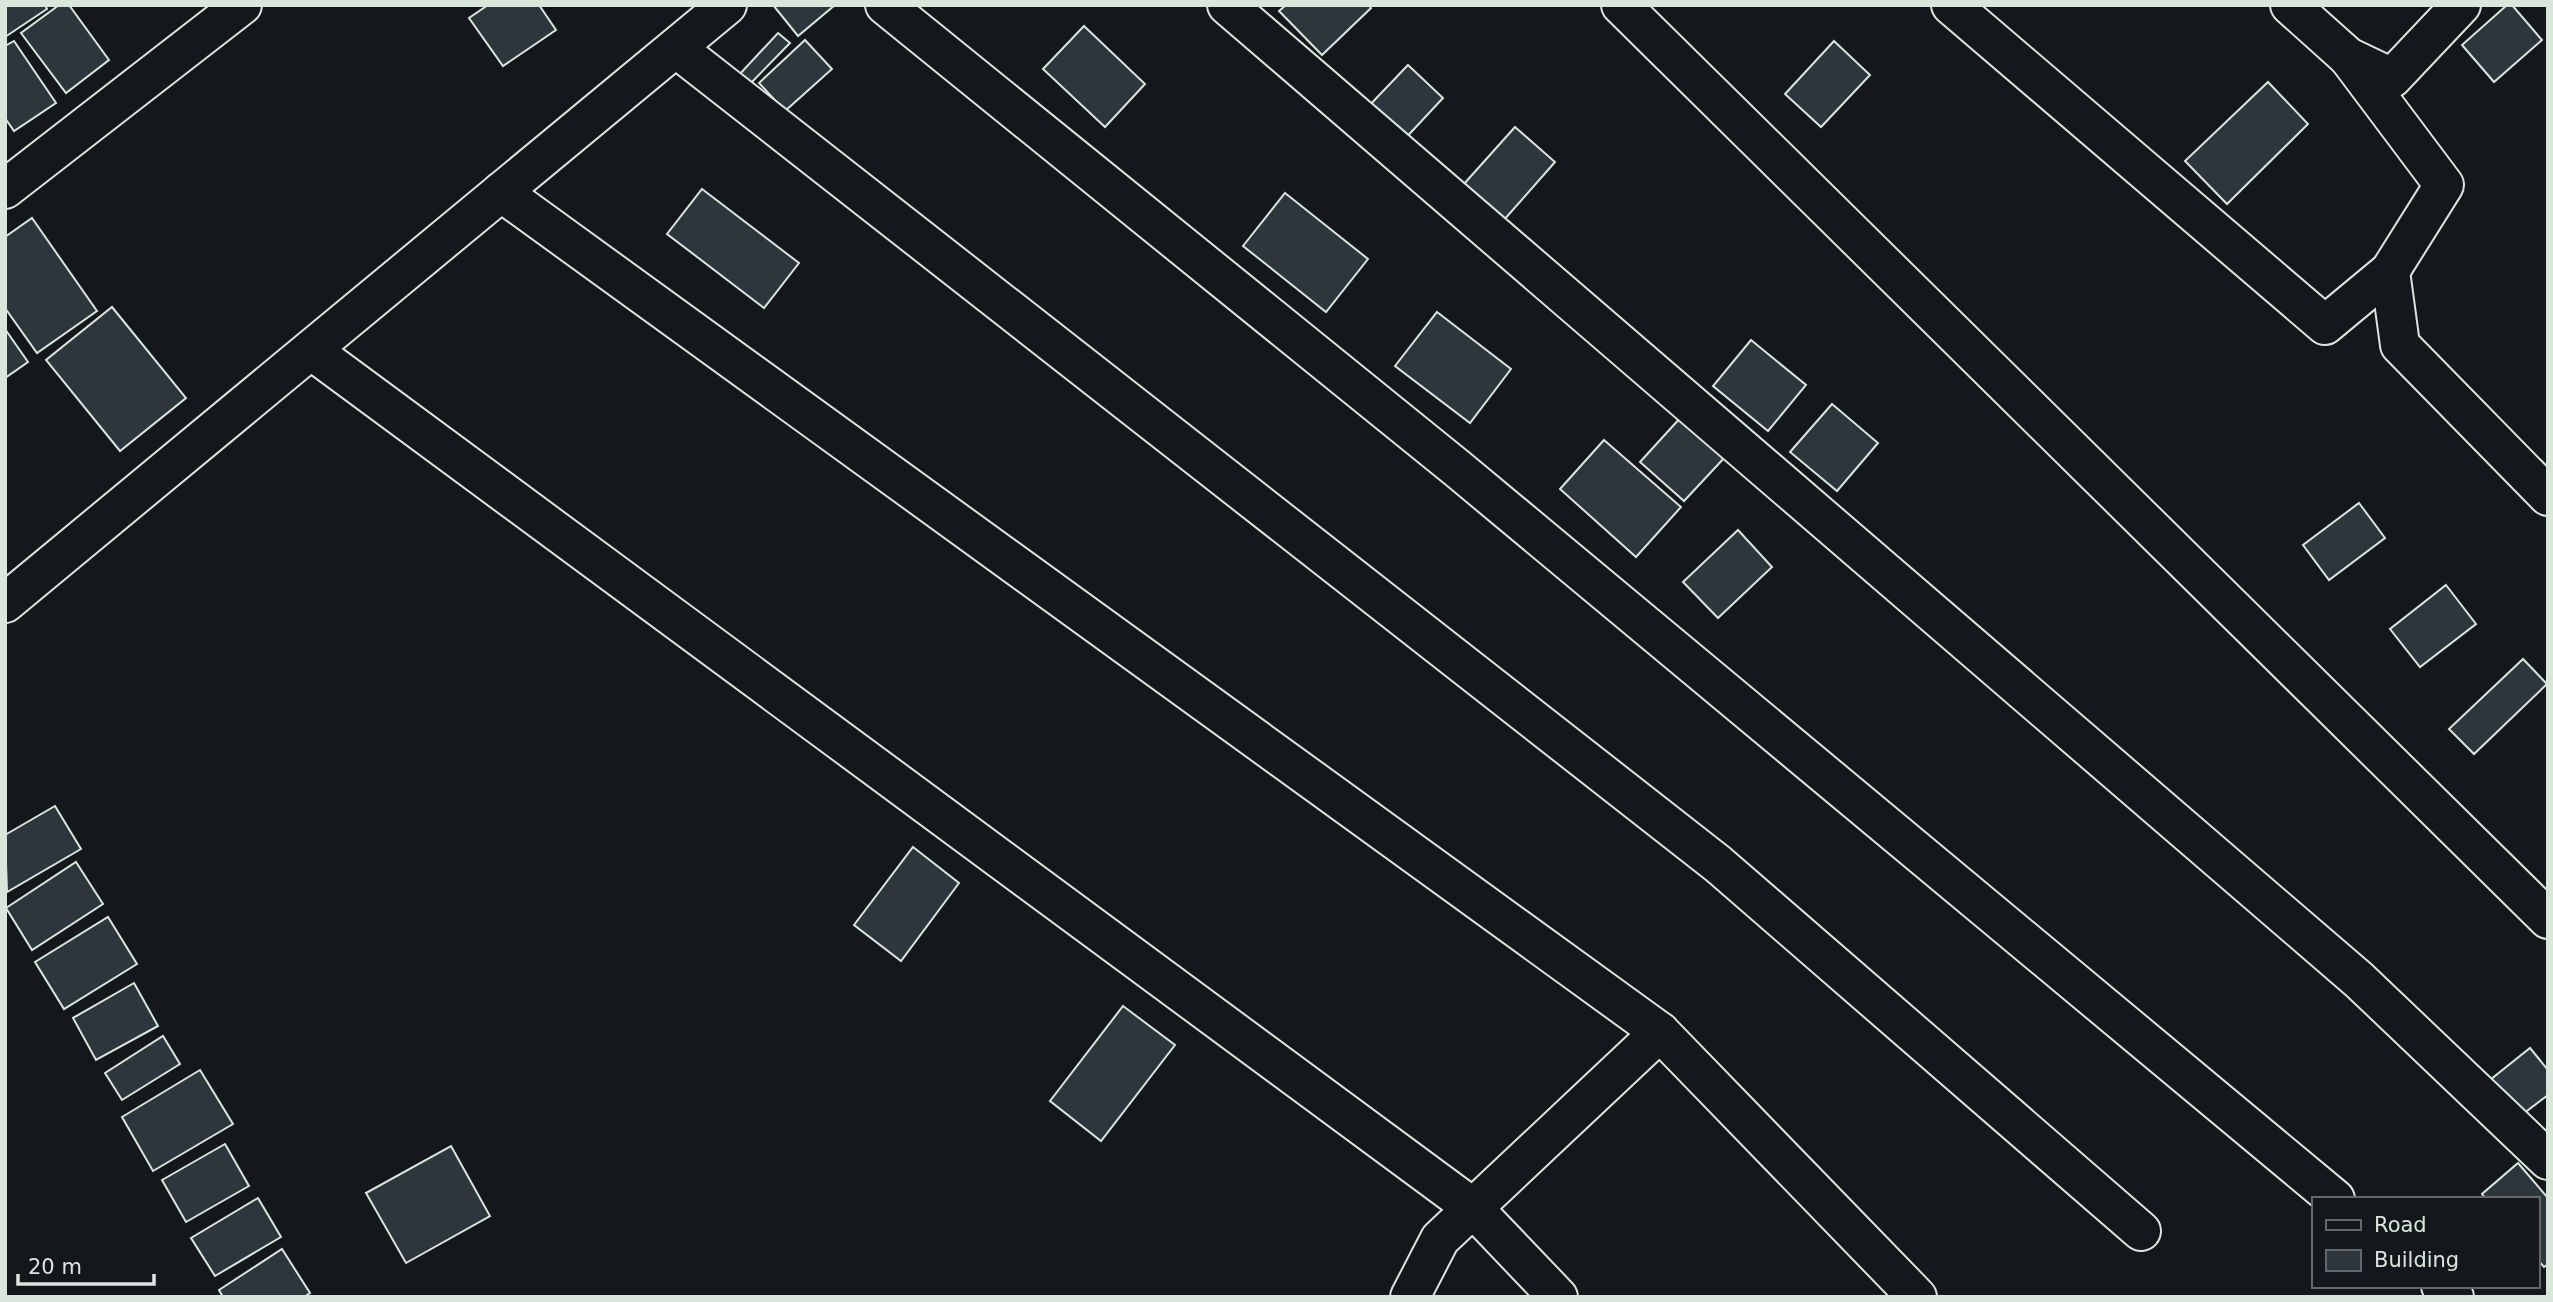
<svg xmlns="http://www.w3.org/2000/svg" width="2553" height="1302" font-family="'DejaVu Sans',sans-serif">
<rect width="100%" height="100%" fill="#14181c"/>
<g fill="#2c363c" stroke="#d8e6dc" stroke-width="2">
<path d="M5,5H45L47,9L5,37Z"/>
<path d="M59,5H69L109,60L66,93L21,33Z"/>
<path d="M488,5H539L556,30L503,66L469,18Z"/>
<path d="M773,5H835L798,36Z"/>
<path d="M1286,5H1369L1371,8L1322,55L1279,11Z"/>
<path d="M2507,5H2512L2542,40L2494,82L2462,45Z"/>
<path d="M1084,26L1145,84L1105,127L1043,69Z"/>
<path d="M778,33L790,43L748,86L738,76Z"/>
<path d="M805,40L832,69L785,111L759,83Z"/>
<path d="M14,41L56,103L14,131L5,118V46Z"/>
<path d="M1834,41L1870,75L1821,127L1785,94Z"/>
<path d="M1408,65L1443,98L1401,143L1365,110Z"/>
<path d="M2268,82L2308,124L2227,204L2185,161Z"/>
<path d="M1515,127L1555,162L1503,221L1463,185Z"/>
<path d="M702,189L799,263L764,308L667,234Z"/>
<path d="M1285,193L1368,259L1326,312L1243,246Z"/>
<path d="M32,218L97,311L37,353L5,308V237Z"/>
<path d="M112,307L186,398L120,451L46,360Z"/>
<path d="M1437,312L1511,369L1470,423L1395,366Z"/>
<path d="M5,329L28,362L5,378Z"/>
<path d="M1751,340L1806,385L1768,431L1713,386Z"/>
<path d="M1832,404L1878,443L1837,491L1790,452Z"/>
<path d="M1682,416L1726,456L1684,501L1640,462Z"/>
<path d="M1604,440L1681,507L1636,557L1560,489Z"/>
<path d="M2359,503L2385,538L2329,580L2303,545Z"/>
<path d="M1738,530L1772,567L1718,618L1683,582Z"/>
<path d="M2446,585L2476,624L2420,667L2390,629Z"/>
<path d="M2523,659L2547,684L2474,754L2449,729Z"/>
<path d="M55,806L81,849L7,892L5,835Z"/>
<path d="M913,847L959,883L901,961L854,925Z"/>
<path d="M76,862L103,904L32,950L6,908Z"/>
<path d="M108,917L137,964L64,1009L35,962Z"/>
<path d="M134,983L158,1026L96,1060L73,1018Z"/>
<path d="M1123,1006L1175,1045L1101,1141L1050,1101Z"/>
<path d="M163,1036L180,1064L122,1100L105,1073Z"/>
<path d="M2530,1048L2548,1070V1095L2519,1117L2490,1080Z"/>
<path d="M200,1070L233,1124L153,1171L122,1117Z"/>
<path d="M225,1144L249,1186L186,1222L162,1180Z"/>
<path d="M451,1146L490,1216L406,1263L366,1193Z"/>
<path d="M2518,1163L2548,1198V1264L2544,1267L2537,1259V1199H2486L2482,1194Z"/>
<path d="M258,1198L281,1237L215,1276L191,1238Z"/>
<path d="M282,1249L310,1293L304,1297H223L219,1290Z"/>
</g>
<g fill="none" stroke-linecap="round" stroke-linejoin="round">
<defs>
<g id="street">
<path d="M885,5L1458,469L2335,1199"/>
<path d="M1227,5L2359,980L2548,1160"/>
<path d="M1621,5L2548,919"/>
<path d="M1951,5L2325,325L2390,271L2444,185L2348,57"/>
<path d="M2290,5L2348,57L2392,78L2461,5"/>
<path d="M676,48L1718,864L2141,1231"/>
<path d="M5,189L242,5"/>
<path d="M501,192L1660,1032L1917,1297"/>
<path d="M2390,271L2400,345L2548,496"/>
<path d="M311,350L1473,1208L1558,1297"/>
<path d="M5,603L727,5"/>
<path d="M2441,1286L2454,1297"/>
<path d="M1410,1297L1440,1239L1660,1032"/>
</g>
</defs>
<use href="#street" stroke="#d8e6dc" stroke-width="42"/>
<use href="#street" stroke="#14181c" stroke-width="38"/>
</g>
<rect width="2553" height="1302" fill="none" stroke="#d8e6dc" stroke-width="14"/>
<rect x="2312" y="1197" width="228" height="91" fill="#14181c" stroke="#626a69" stroke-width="2"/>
<rect x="2326" y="1220" width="35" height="10" fill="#14181c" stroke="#626a69" stroke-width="2"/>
<text x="2374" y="1232" font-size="21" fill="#d8e6dc">Road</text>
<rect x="2326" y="1250" width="35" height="21" fill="#2c363c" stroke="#626a69" stroke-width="2"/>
<text x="2374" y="1267" font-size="21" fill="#d8e6dc">Building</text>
<path d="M18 1274v10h136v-10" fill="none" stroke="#d8e6dc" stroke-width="3.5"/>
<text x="28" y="1274" font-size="21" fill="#d8e6dc" stroke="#14181c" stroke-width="5" paint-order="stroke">20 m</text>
</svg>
